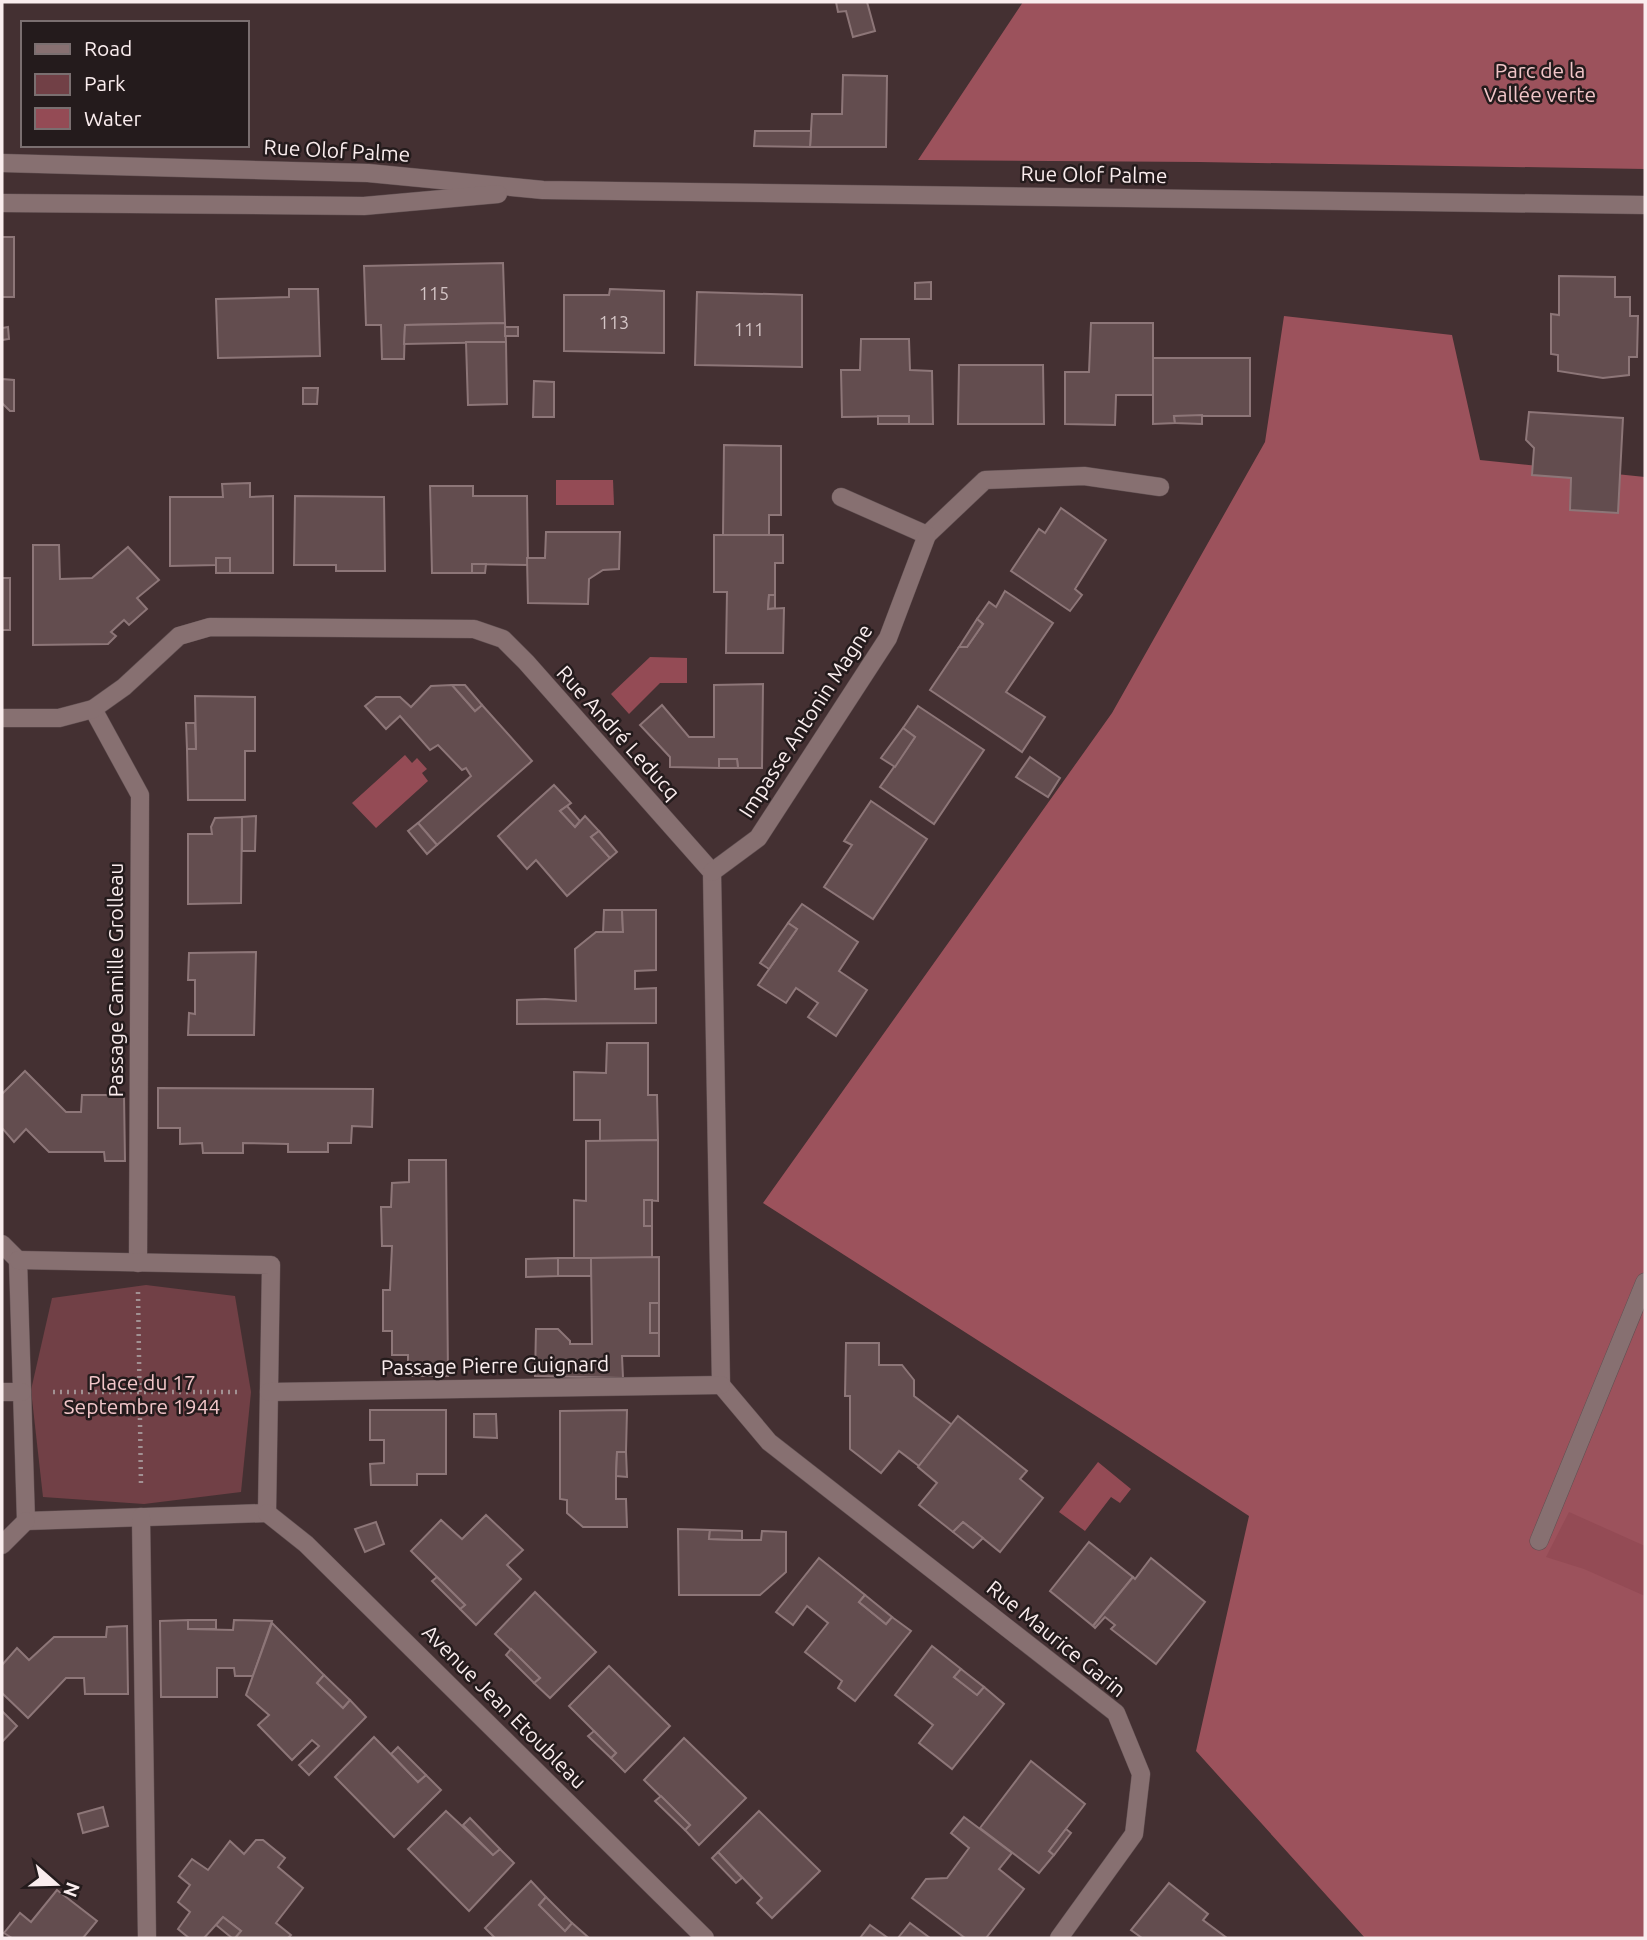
<svg xmlns="http://www.w3.org/2000/svg" width="1647" height="1940" font-family="Ubuntu,sans-serif">
<rect width="100%" height="100%" fill="#443032"/>
<path fill="#714046" d="M146,1285L235,1296L251,1392L241,1492L144,1504L43,1497L31,1390L52,1298Z"/>
<g fill="#9c525c">
<path d="M1023,2H1645V169L1199,162L918,160Z"/>
<path d="M1284,316L1452,335L1480,460L1645,477V1938H1365L1196,1751L1249,1516L1121,1432L763,1203L1112,713L1265,442Z"/>
</g>
<g fill="#944b55">
<path d="M556,480H613L614,505H556Z"/>
<path d="M650,657L687,658V683H660L629,714L611,694Z"/>
<path d="M405,755L412,763L417,758L427,769L422,773L428,781L376,828L352,803Z"/>
<path d="M1098,1462L1131,1489L1120,1503L1111,1497L1085,1531L1059,1512Z"/>
<path d="M1569,1512L1645,1546V1596L1584,1569L1546,1557Z"/>
</g>
<g fill="#634d4f" stroke="#8d7678" stroke-width="2">
<path d="M836,2H867L875,31L853,37L846,11L838,12Z"/>
<path d="M843,75L887,76L886,147H810L812,114H842Z"/>
<path d="M755,131H811L810,147L754,146Z"/>
<rect x="2" y="237" width="12" height="60"/>
<path d="M503,263L505,323L405,325L404,359H382L381,325H366L364,266Z"/>
<path d="M1559,276L1615,277V297H1630V316H1638L1637,357H1629V375L1603,378L1558,371V355L1551,354V314L1559,315Z"/>
<path d="M931,282V299H915V283Z"/>
<path d="M289,289H318L320,356L218,358L216,299L289,297Z"/>
<path d="M610,289L664,291V353L564,351V295H609Z"/>
<path d="M697,292L802,295V367L695,365Z"/>
<path d="M505,323L506,342L404,344L405,325Z"/>
<path d="M1091,323H1153V395H1116L1115,425L1065,424V372H1089Z"/>
<path d="M8,327L9,339L2,340V328Z"/>
<rect x="505" y="327" width="13" height="9"/>
<path d="M861,339H909L910,370L932,371L933,424H909V416L842,417L841,370H860Z"/>
<path d="M466,342H506L507,404L468,405Z"/>
<path d="M1153,358H1250V416H1174L1175,423L1153,424Z"/>
<path d="M959,365H1043L1044,424H958Z"/>
<path d="M2,379L14,380V411H10L2,403Z"/>
<path d="M534,381L554,382V417H533Z"/>
<path d="M303,388H318L317,404H303Z"/>
<path d="M1529,412L1623,418L1618,513L1570,510L1571,478L1532,475L1534,448L1526,440Z"/>
<path d="M1202,415V424L1175,423L1174,416Z"/>
<rect x="878" y="416" width="31" height="8"/>
<path d="M724,445L781,446V515H769V536L723,535Z"/>
<path d="M250,483V497L273,496V573H230V558H216V565L170,566V497H223L222,484Z"/>
<path d="M430,486H473V496H527L528,565L472,564V573H432Z"/>
<path d="M295,496L384,497L385,571H336V565H294Z"/>
<path d="M1061,508L1106,540L1075,589L1082,595L1070,611L1011,571L1039,529L1045,533Z"/>
<path d="M546,532H620L619,569L603,570L589,579L588,604L528,603L527,558H545Z"/>
<path d="M714,535H783V563H775V595H769L768,609L784,608L783,653H726L727,592H714Z"/>
<path d="M33,545H59L60,579L92,578L128,547L159,580L137,598L147,609L129,625L124,620L111,632L116,636L108,644L33,645Z"/>
<rect x="216" y="558" width="14" height="15"/>
<path d="M472,564H486L485,573H472Z"/>
<rect x="2" y="578" width="8" height="52"/>
<path d="M1005,591L1053,623L1006,692L1045,717L1022,752L930,690L959,647H967L983,624L977,619L989,602L996,607Z"/>
<path d="M769,595H775V608L768,609Z"/>
<path d="M977,619L983,624L967,647H959Z"/>
<path d="M763,684L762,768H738L737,759H719V768L670,767V757L640,725L662,705L689,737H714V685Z"/>
<path d="M452,685L475,711L482,705L532,761L437,845L418,823L471,776L466,768L462,770L438,745L430,750L400,716L386,729L365,706L376,697H400L411,707L431,686Z"/>
<path d="M452,685H465L482,705L475,711Z"/>
<path d="M195,696L255,697V751H245V800H188L187,749H196Z"/>
<path d="M918,706L984,750L934,824L880,787L915,737L903,728Z"/>
<path d="M186,723H195L196,749H187Z"/>
<path d="M903,728L915,737L895,767L881,758Z"/>
<path d="M1030,757L1060,778L1048,797L1016,777Z"/>
<path d="M719,759H737L738,768H719Z"/>
<path d="M554,785L571,803L560,811L575,827L585,816L599,831L591,837L610,858L567,896L536,860L527,869L498,836Z"/>
<path d="M871,801L927,839L873,919L824,887L852,845L844,841Z"/>
<path d="M567,806L580,821L575,827L560,811Z"/>
<path d="M256,816L255,851H242V817Z"/>
<path d="M242,817L241,903L188,904V834H212L211,827L215,818Z"/>
<path d="M418,823L437,845L427,854L408,831Z"/>
<path d="M599,831L617,852L610,858L591,837Z"/>
<path d="M802,904L858,942L839,971L867,990L836,1036L808,1017L818,1003L796,988L786,1003L758,985L797,929L788,923Z"/>
<path d="M604,910H622L623,932L603,933Z"/>
<path d="M622,910H656V970L635,971V989L656,988V1023L517,1024V1000L545,999L576,1001L575,949L596,932H623Z"/>
<path d="M788,923L797,929L769,969L760,963Z"/>
<path d="M256,952L254,1035H188L189,1013L195,1014V980H188L189,953Z"/>
<path d="M607,1043H648V1095H657L658,1140L600,1141V1120H574V1072L606,1073Z"/>
<path d="M25,1071L66,1112H81L82,1095H124L125,1161H105L104,1152H49L26,1129L14,1142L2,1128V1094Z"/>
<path d="M158,1088L373,1089L372,1127L352,1126L351,1143H328V1152H288V1144L243,1143V1153H203L202,1143L180,1144V1128H158Z"/>
<path d="M658,1140V1201L644,1200V1226H652V1258H574V1200L586,1201V1141Z"/>
<path d="M409,1160H446L448,1376H408V1355H392V1331H383V1290H390L392,1246H382L381,1207H391L392,1183L409,1182Z"/>
<rect x="644" y="1200" width="8" height="26"/>
<path d="M659,1257V1303H650V1333H659V1356H622L623,1378L535,1376L536,1329H558L570,1341V1344H592L591,1258Z"/>
<path d="M558,1258V1276L526,1277V1259Z"/>
<rect x="558" y="1258" width="33" height="18"/>
<rect x="650" y="1303" width="9" height="30"/>
<path d="M846,1343H879V1365H902L914,1380V1396L952,1425L919,1466L899,1451L881,1473L850,1449V1396H845Z"/>
<path d="M370,1410H446V1474H417V1485H371L370,1464L384,1463V1440H370Z"/>
<path d="M627,1410L626,1452H617L616,1476V1499H626L627,1527H583L567,1513V1500L560,1499V1411Z"/>
<path d="M474,1414H496L497,1438L474,1437Z"/>
<path d="M958,1416L1027,1471L1020,1479L1043,1498L1000,1552L963,1522L953,1532L919,1505L937,1483L918,1467Z"/>
<path d="M617,1452H626L627,1477L616,1476Z"/>
<path d="M486,1515L523,1550L507,1565L521,1579L476,1625L460,1609L465,1605L411,1551L441,1520L462,1539Z"/>
<path d="M376,1522L384,1544L365,1552L355,1529Z"/>
<path d="M963,1522L983,1538L973,1548L953,1532Z"/>
<path d="M678,1529L710,1530L709,1539L742,1540H761L762,1531L786,1532V1572L760,1595H679Z"/>
<path d="M710,1530L742,1531V1540L709,1539Z"/>
<path d="M1089,1542L1133,1577L1093,1626L1050,1591Z"/>
<path d="M819,1558L865,1595L859,1602L886,1624L892,1617L911,1631L855,1701L838,1688L842,1681L805,1652L828,1623L807,1606L793,1625L776,1612Z"/>
<path d="M1151,1558L1205,1602L1156,1664L1111,1629L1115,1625L1105,1617L1095,1628L1093,1626L1133,1577L1135,1579Z"/>
<path d="M437,1577L465,1605L460,1609L432,1581Z"/>
<path d="M535,1592L596,1652L550,1698L534,1683L540,1678L495,1634Z"/>
<path d="M865,1595L892,1617L886,1624L859,1602Z"/>
<rect x="188" y="1620" width="28" height="9"/>
<path d="M188,1620V1629L233,1630L234,1620L272,1621L253,1676H235L234,1668H217V1697H161L160,1621Z"/>
<path d="M272,1623L324,1675L317,1683L343,1708L350,1700L366,1717L309,1775L299,1765L319,1746L312,1740L292,1760L258,1725L269,1715L246,1695Z"/>
<path d="M127,1626L128,1694H85L84,1678H66L28,1718L2,1693V1665L17,1648L29,1660L54,1637H106L107,1627Z"/>
<path d="M932,1646L961,1669L954,1677L977,1695L984,1687L1004,1704L952,1769L919,1743L933,1725L895,1695Z"/>
<path d="M511,1649L540,1678L534,1683L506,1655Z"/>
<path d="M609,1666L670,1726L625,1772L611,1758L616,1753L569,1706Z"/>
<path d="M961,1669L984,1687L977,1695L954,1677Z"/>
<path d="M324,1675L350,1700L343,1708L317,1683Z"/>
<path d="M2,1711L17,1726L2,1742Z"/>
<path d="M594,1731L616,1753L611,1758L588,1736Z"/>
<path d="M374,1737L418,1782L426,1775L441,1790L394,1837L335,1777Z"/>
<path d="M684,1738L746,1798L699,1845L685,1830L690,1825L644,1780Z"/>
<path d="M398,1747L426,1775L418,1782L391,1754Z"/>
<path d="M1031,1761L1085,1804L1049,1851L1054,1855L1039,1873L980,1828Z"/>
<path d="M661,1796L690,1825L685,1830L655,1801Z"/>
<path d="M103,1807L108,1826L83,1833L78,1814Z"/>
<path d="M446,1811L493,1855L500,1849L514,1863L469,1911L408,1849Z"/>
<path d="M759,1811L820,1871L772,1918L757,1903L762,1898L718,1852Z"/>
<path d="M964,1817L1012,1853L999,1869L1024,1889L986,1938H965L912,1898L926,1879L947,1878L969,1848L951,1833Z"/>
<path d="M470,1818L500,1849L493,1855L463,1825Z"/>
<path d="M1066,1829L1071,1833L1054,1855L1049,1851Z"/>
<path d="M256,1840H263L285,1858L278,1867L303,1888L276,1923L291,1935L288,1938H235L241,1931L223,1917L204,1938H189L178,1929L190,1912L178,1902L190,1885L179,1876L192,1859L208,1870L230,1841L244,1854Z"/>
<path d="M718,1852L742,1878L736,1883L712,1858Z"/>
<path d="M531,1881L546,1897L539,1905L565,1931L572,1923L588,1937L495,1938L485,1928Z"/>
<path d="M1169,1883L1208,1914L1203,1920L1227,1938H1142L1131,1930Z"/>
<path d="M57,1890L97,1921L83,1938H12L4,1933L20,1913L31,1922Z"/>
<path d="M546,1897L572,1923L565,1931L539,1905Z"/>
<path d="M223,1917L241,1931L235,1938H232L216,1925Z"/>
<path d="M910,1923L930,1938H898Z"/>
<path d="M870,1925L888,1938H860Z"/>
</g>
<g fill="none" stroke-linecap="round" stroke-linejoin="round">
<defs>
<path id="lane" d="M841,497L927,535L985,480L1084,476L1160,487"/>
<g id="street">
<path d="M93,709L140,795L138,1263"/>
<path d="M2,718H59L93,709L124,687L179,636L210,627L474,629L503,639L526,662L712,872L721,1385"/>
<path d="M712,872L758,838L888,638L927,535"/>
<path d="M2,1244L18,1260"/>
<path d="M18,1260L26,1521L267,1513"/>
<path d="M18,1260L271,1265L267,1513"/>
<path d="M721,1385L769,1442L1116,1713L1141,1774L1134,1834L1059,1938"/>
<path d="M2,1392H22"/>
<path d="M269,1392L721,1385"/>
<path d="M267,1513L306,1544L705,1938"/>
<path d="M141,1517L147,1938"/>
<path d="M1539,1541L1645,1282"/>
<path d="M2,1545L26,1521"/>
</g>
<g id="secondary">
<path d="M2,163L368,173L543,190L1645,205"/>
<path d="M2,203L364,206L498,194"/>
</g>
</defs>
<use href="#lane" stroke="#604f51" stroke-width="19"/>
<use href="#street" stroke="#604f51" stroke-width="19"/>
<use href="#secondary" stroke="#604f51" stroke-width="19"/>
<g stroke="#a29193" stroke-width="4.5" stroke-dasharray="2 5" stroke-linecap="butt">
<path d="M138,1292L141,1486"/>
<path d="M53,1392H237"/>
</g>
<use href="#lane" stroke="#877071" stroke-width="18"/>
<use href="#street" stroke="#877071" stroke-width="18"/>
<use href="#secondary" stroke="#877071" stroke-width="18"/>
</g>
<g text-anchor="middle" stroke-width="5" stroke-linejoin="round" paint-order="stroke">
<g font-size="18" fill="#d4c5c6">
<text x="434" y="300">115</text>
<text x="614" y="329">113</text>
<text x="749" y="336">111</text>
</g>
<g font-size="21" fill="#f2c6c9" stroke="#241b1c">
<text x="1540" y="78">Parc de la<tspan x="1540" dy="24">Vallée verte</tspan></text>
<text x="142" y="1390">Place du 17<tspan x="142" dy="24">Septembre 1944</tspan></text>
</g>
<g font-size="21" fill="#faedee" stroke="#241b1c">
<text transform="translate(337 151) rotate(3)" y="7">Rue Olof Palme</text>
<text transform="translate(1094 175) rotate(1)" y="7">Rue Olof Palme</text>
<text transform="translate(806 721) rotate(-57)" y="7">Impasse Antonin Magne</text>
<text transform="translate(618 733) rotate(48)" y="7">Rue André Leducq</text>
<text transform="translate(116 980) rotate(-90)" y="7">Passage Camille Grolleau</text>
<text transform="translate(495 1366) rotate(-1)" y="7">Passage Pierre Guignard</text>
<text transform="translate(1056 1639) rotate(39)" y="7">Rue Maurice Garin</text>
<text transform="translate(504 1707) rotate(45)" y="7">Avenue Jean Etoubleau</text>
</g>
</g>
<rect width="1647" height="1940" fill="none" stroke="#faedee" stroke-width="7"/>
<rect x="21" y="21" width="228" height="126" fill="#241b1c" stroke="#7a6f70" stroke-width="2"/>
<rect x="35" y="44" width="35" height="10" fill="#877071" stroke="#7a6f70" stroke-width="2"/>
<text x="84" y="56" font-size="21" fill="#faedee">Road</text>
<rect x="35" y="74" width="35" height="21" fill="#714046" stroke="#7a6f70" stroke-width="2"/>
<text x="84" y="91" font-size="21" fill="#faedee">Park</text>
<rect x="35" y="108" width="35" height="21" fill="#944b55" stroke="#7a6f70" stroke-width="2"/>
<text x="84" y="126" font-size="21" fill="#faedee">Water</text>
<g transform="translate(56 1884) rotate(110)" stroke="#241b1c" stroke-width="5" paint-order="stroke">
<path d="M0-5L12 26L0 18L-12 26Z" fill="#faedee"/>
<text y="-10" font-size="19" font-weight="bold" text-anchor="middle" fill="#faedee">N</text>
</g>
</svg>
